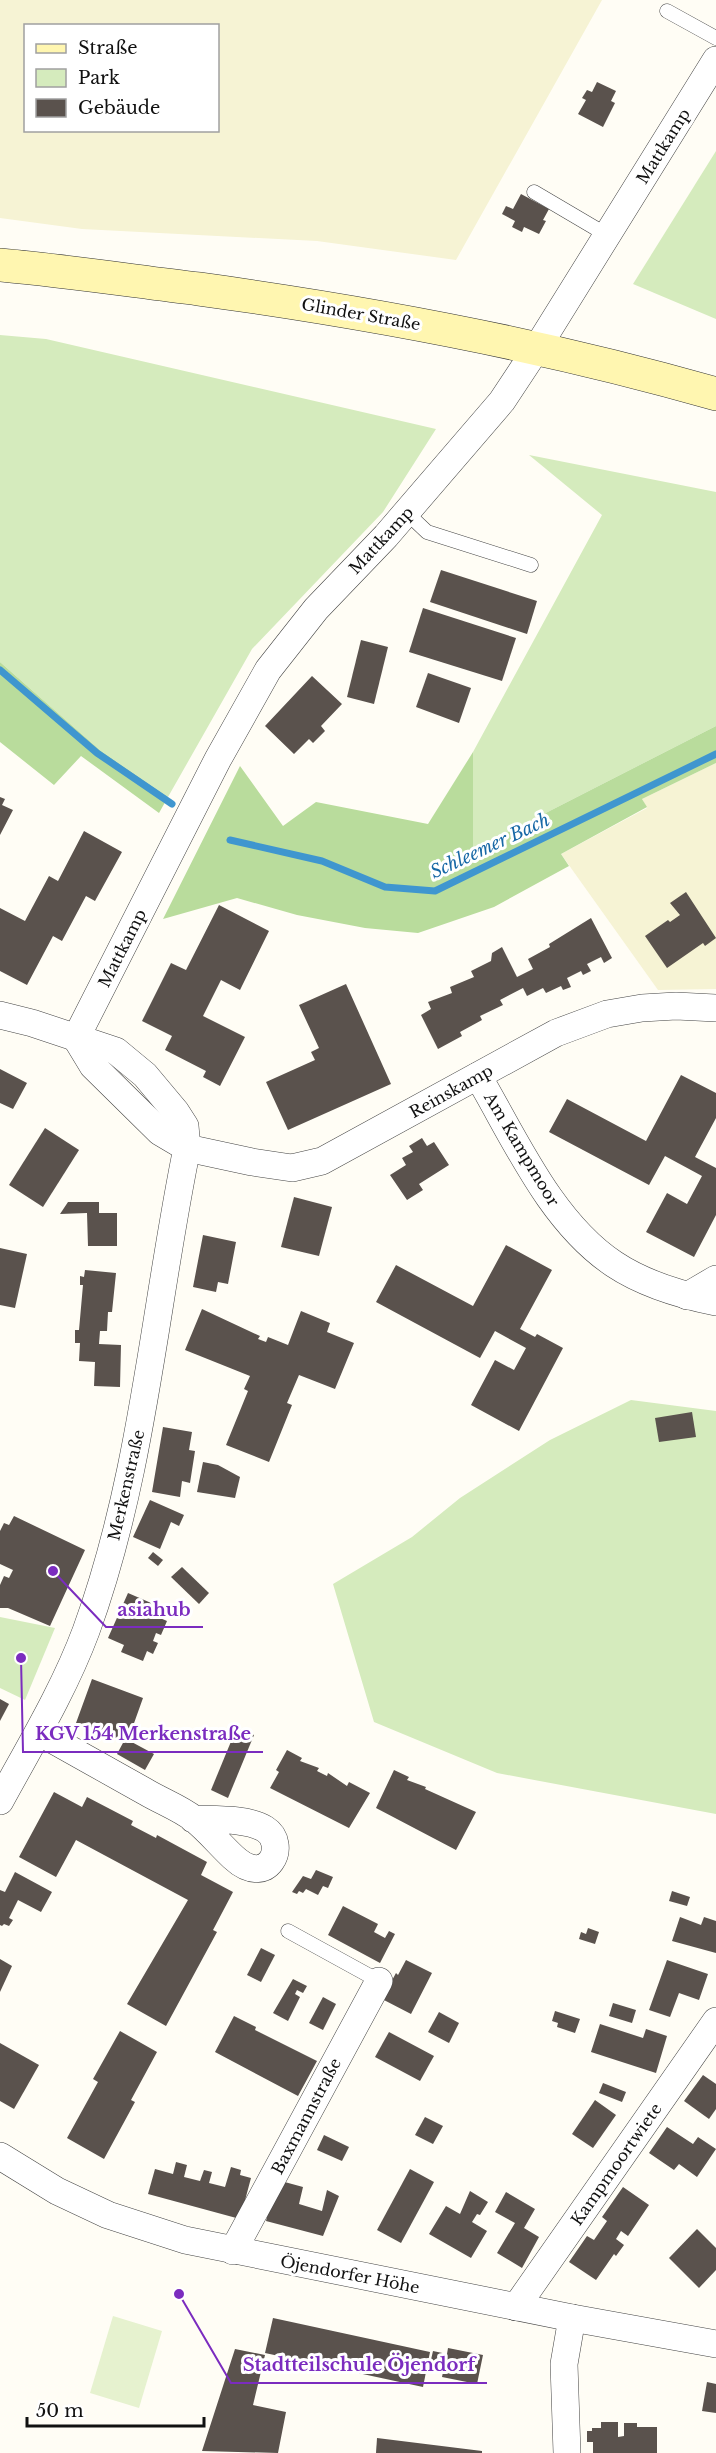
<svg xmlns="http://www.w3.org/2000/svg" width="716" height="2453" font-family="'Libre Baskerville',serif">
<rect width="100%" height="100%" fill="#fffdf5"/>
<g fill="#f6f3d4" fill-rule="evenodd">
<path d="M0,0H602L456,260L317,241L82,229L0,218ZM26,26H218V130H26Z"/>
<path d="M716,763V989L658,990L561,854L647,808L642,799Z"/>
</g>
<g fill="#d5ebbd">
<path d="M716,151V319L633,284Z"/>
<path d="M0,335L46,339L436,429L383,512L252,649L168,797L101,751L0,662Z"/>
<path d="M529,455L716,492V726L473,850V752L602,515Z"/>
<path d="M631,1400L716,1411V1814L497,1773L374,1722L333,1584L412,1537L460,1498L550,1440Z"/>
<path d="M0,1617L55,1628L25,1700L0,1688Z"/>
</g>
<g fill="#b9dc9c">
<path d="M0,662L101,751L168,797L159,813L81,756L54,785L0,742Z"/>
<path d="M716,726V763L642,799L647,807L561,854L569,866L494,907L418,933L365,928L297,915L237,898L163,919L240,766L283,826L316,802L428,824L473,752V850Z"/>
</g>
<path fill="#e6f2cf" d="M113,2316L162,2331L139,2408L90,2393Z"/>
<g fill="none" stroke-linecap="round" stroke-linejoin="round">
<g stroke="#3f96cf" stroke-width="7">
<path d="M0,670L97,753L172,804"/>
<path d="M230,840L322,861L385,887L435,891L716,754"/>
</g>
</g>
<g fill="#5a524d">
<path d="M597,82L616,91L611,101L615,103L603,127L578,114L586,100L582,98L587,90L592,92Z"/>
<path d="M521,194L549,209L543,220L546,221L539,234L524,227L522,232L512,227L515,221L502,214L506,206L513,209Z"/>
<path d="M441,570L537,601L527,634L430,602Z"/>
<path d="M423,608L516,638L502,681L409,652Z"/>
<path d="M361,640L388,647L374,704L347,697Z"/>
<path d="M428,673L471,688L459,723L416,707Z"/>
<path d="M312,676L342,704L321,726L325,731L313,743L309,739L294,754L265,726Z"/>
<path d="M0,797L5,799L2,805L13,810L0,835Z"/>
<path d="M84,831L122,852L95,901L86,896L62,941L53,936L27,985L0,971V908L25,921L49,876L58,881Z"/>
<path d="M686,892L716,938L705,946L703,943L667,968L645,936L668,920L670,922L680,915L670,903Z"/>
<path d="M219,905L269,931L240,990L221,980L203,1016L245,1037L220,1086L203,1077L206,1071L165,1050L172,1036L142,1021L171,963L186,970Z"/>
<path d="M591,918L612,958L604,963L601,957L587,964L591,971L583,975L581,971L567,978L571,987L563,990L561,986L546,993L543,988L527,996L523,988L500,1000L503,1005L480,1016L482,1020L460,1032L462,1036L438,1049L421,1015L431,1009L428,1002L452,993L450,987L474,977L471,971L491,961L492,953L502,947L517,977L533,969L528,959L550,947L549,944Z"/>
<path d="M346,984L391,1084L288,1130L266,1082L315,1060L311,1052L319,1048L299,1005Z"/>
<path d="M0,1069L27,1083L13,1109L0,1103Z"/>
<path d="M681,1075L716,1093V1118L695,1157L716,1168V1215L694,1257L646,1232L667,1193L687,1204L702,1176L665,1156L649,1185L549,1132L567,1099L646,1141Z"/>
<path d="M45,1128L79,1150L43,1207L9,1185Z"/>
<path d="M422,1138L427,1146L434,1142L449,1165L419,1184L423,1190L407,1200L390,1175L406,1165L402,1158L413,1152L409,1146Z"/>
<path d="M294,1197L332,1207L319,1256L281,1247Z"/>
<path d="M68,1202H99V1213H117V1246H88L87,1213L60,1214Z"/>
<path d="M203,1235L236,1242L228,1284L218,1282L216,1292L193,1287Z"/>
<path d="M506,1245L552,1270L520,1329L535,1337L537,1334L563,1348L519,1431L471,1405L495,1360L514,1370L526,1348L495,1331L480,1358L376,1302L396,1265L473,1306Z"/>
<path d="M0,1248L27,1254L15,1308L0,1305Z"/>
<path d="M85,1270L116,1273L112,1312H108L107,1331H100L99,1344L121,1345L120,1387L94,1386L95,1362L79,1361L80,1343H75V1330H79L83,1285H80V1276L84,1277Z"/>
<path d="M202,1309L260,1336L258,1339L266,1342L268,1337L288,1345L301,1311L330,1323L327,1332L354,1343L335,1389L299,1375L287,1403L292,1405L269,1462L226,1445L248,1391L244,1389L250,1376L185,1350Z"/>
<path d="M692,1412L696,1437L659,1442L655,1418Z"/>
<path d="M163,1427L192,1432L189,1450L195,1451L190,1483L182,1481L180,1497L152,1492Z"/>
<path d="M203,1462L218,1465L240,1477L235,1498L197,1492Z"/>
<path d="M150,1500L184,1515L179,1526L171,1522L160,1549L133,1537Z"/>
<path d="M14,1516L85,1550L50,1626L8,1608H0V1585L4,1576L9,1578L13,1570L0,1564V1531L4,1523L9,1525Z"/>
<path d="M153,1552L163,1560L158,1566L148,1558Z"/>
<path d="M182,1567L209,1593L199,1604L171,1577Z"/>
<path d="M128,1593L165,1609L160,1618L167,1621L161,1635L156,1633L153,1641L158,1643L153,1654L147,1651L143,1661L121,1652L124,1645L108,1638Z"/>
<path d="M92,1679L143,1698L128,1740L154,1754L145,1770L117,1754L124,1741L76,1723Z"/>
<path d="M0,1699L9,1704L0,1721Z"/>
<path d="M237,1727L254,1735L228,1798L211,1790Z"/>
<path d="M287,1750L302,1758L300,1761L319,1768L317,1771L327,1776L328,1773L347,1786L349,1782L370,1793L349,1828L270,1788L279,1772L276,1770Z"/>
<path d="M394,1770L409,1777L407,1780L426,1787L425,1789L476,1812L456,1850L376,1808Z"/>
<path d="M54,1792L82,1807L87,1797L133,1821L131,1825L156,1838L157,1835L207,1862L201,1875L233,1892L213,1930L217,1932L166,2026L127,2004L188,1900L76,1840L56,1877L19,1857Z"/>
<path d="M316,1870L333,1877L328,1888L323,1886L318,1895L306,1889L303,1893L299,1891L297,1894L292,1892L303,1876L311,1879Z"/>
<path d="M15,1872L52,1892L41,1912L18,1900L9,1918L13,1920L9,1926L4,1924L2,1926L0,1925V1890L5,1892Z"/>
<path d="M672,1891L690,1897L687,1906L669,1901Z"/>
<path d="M343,1906L378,1924L374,1932L385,1938L389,1931L395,1934L380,1963L328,1935Z"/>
<path d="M680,1917L701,1925L704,1917L716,1921V1953L672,1941Z"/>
<path d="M588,1928L599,1932L595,1944L579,1939L581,1932L586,1934Z"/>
<path d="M261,1948L275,1955L261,1982L247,1975Z"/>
<path d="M0,1959L12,1966L0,1992Z"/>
<path d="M406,1960L432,1973L411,2014L382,1999L396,1973L398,1975Z"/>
<path d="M667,1960L708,1974L699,2000L679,1993L670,2017L649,2010Z"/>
<path d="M293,1979L307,1986L303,1993L297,1990L295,1994L300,1997L288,2021L273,2013Z"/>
<path d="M323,1997L336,2004L323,2030L309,2023Z"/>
<path d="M613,2003L636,2010L632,2023L609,2016Z"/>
<path d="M555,2011L580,2019L575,2033L557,2027L558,2023L552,2021Z"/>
<path d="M439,2012L459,2023L449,2043L428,2032Z"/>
<path d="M234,2016L256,2027L255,2030L317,2061L298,2096L215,2052Z"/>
<path d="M600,2024L643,2038L646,2029L667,2036L656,2073L591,2052Z"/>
<path d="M120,2031L157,2052L131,2100L135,2102L104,2159L67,2138L98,2082L93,2079Z"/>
<path d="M389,2032L434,2056L420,2081L375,2057Z"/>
<path d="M0,2043L39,2065L14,2109L0,2101Z"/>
<path d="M703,2075L716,2084V2109L709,2119L684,2101Z"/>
<path d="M603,2083L626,2092L622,2102L599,2093Z"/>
<path d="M595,2100L616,2115L593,2148L572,2134Z"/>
<path d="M425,2117L443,2126L433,2144L415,2135Z"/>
<path d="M667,2127L693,2144L698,2137L716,2149L697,2177L679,2164L674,2170L649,2153Z"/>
<path d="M324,2135L349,2147L342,2161L317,2150Z"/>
<path d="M176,2162L187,2165L184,2177L200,2181L204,2170L212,2172L209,2183L225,2187L231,2167L241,2170L240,2175L251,2178L240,2219L148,2194L155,2169L173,2174Z"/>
<path d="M410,2169L434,2182L401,2243L377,2230Z"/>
<path d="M281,2181L303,2187L299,2204L322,2211L327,2190L339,2196L323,2236L266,2221L272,2196Z"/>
<path d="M623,2187L649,2205L628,2236L621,2231L616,2239L624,2245L616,2256L614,2254L596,2280L569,2262L587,2236L594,2240L607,2221L602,2217Z"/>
<path d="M470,2191L488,2202L480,2215L477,2214L472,2222L487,2231L471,2258L429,2234L446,2206L460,2214Z"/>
<path d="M506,2192L535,2209L524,2228L539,2237L522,2268L497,2253L515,2223L495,2212Z"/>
<path d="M697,2229L716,2248V2270L699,2288L669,2258Z"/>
<path d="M273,2318L430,2352L423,2387L265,2353Z"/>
<path d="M448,2348L483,2355L477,2384L442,2377L444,2367L430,2364L433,2351L447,2354Z"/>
<path d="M235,2349L265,2355L253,2405L286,2412L278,2453L202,2451Z"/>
<path d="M707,2382L716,2384V2413L702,2411Z"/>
<path d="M601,2422H618V2437L624,2436V2423H637V2427H657V2453H593V2442H587V2431H592V2428H601Z"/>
<path d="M377,2438L482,2451V2453H376Z"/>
</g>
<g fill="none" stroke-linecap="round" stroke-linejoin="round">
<defs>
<g id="service">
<path d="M667,11L716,38"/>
<path d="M534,192L607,235"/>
<path d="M407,513L427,532L531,565"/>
<path d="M288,1931L379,1981"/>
</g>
<g id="minor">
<path d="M0,1015L32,1023L116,1051L145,1075L176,1112L185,1126L187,1148C154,1309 143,1475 86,1631C64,1690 30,1746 0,1801"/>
<path d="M76,1038L218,759L268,670L316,609L386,536L502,401L537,348L716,60"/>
<path d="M76,1038L93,1066L160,1132L187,1148L252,1162L292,1168L322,1161L556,1033L607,1014L642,1008L676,1006L716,1008"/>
<path d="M478,1076C515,1139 551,1222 614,1264C644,1284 681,1295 716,1302"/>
<path d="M687,1296L716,1279"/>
<path d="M39,1732C75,1752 110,1772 146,1792C161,1801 180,1808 194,1819C208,1830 220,1845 233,1857C268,1890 289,1844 265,1829C248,1818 213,1820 193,1819"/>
<path d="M0,2156L57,2191L108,2215L185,2240L572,2318L716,2344"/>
<path d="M233,2251L379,1981"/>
<path d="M516,2307L716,2021"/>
<path d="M567,2453L564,2364L572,2318"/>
</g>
<path id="secondary" d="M0,265C66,271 133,281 199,289C374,313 546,345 716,394"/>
</defs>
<use href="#service" stroke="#444" stroke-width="15"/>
<use href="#minor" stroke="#444" stroke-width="28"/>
<use href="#secondary" stroke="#333" stroke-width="34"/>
<use href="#service" stroke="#fff" stroke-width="14"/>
<use href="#minor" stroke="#fff" stroke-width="27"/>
<use href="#secondary" stroke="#fff6b0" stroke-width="33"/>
</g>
<g text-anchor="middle" stroke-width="6" stroke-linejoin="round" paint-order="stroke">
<g font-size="16" fill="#111" stroke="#fff">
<text transform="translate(663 146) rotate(-58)" y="6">Mattkamp</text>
<text transform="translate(361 314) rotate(10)" y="6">Glinder Straße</text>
<text transform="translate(381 540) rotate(-47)" y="6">Mattkamp</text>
<text transform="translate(122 948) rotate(-63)" y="6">Mattkamp</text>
<text transform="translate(451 1091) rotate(-29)" y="6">Reinskamp</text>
<text transform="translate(522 1149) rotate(59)" y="6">Am Kampmoor</text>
<text transform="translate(126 1485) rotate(-77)" y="6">Merkenstraße</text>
<text transform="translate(306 2116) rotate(-62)" y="6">Baxmannstraße</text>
<text transform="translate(616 2164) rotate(-55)" y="6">Kampmoortwiete</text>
<text transform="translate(350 2274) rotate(11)" y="6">Öjendorfer Höhe</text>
</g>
<g font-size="18" font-style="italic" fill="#1768a6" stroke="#fff">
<text transform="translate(490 846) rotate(-25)" y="6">Schleemer Bach</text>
</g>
</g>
<path fill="none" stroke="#7b2cbf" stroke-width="2" d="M53 1571L106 1627H203M21 1658L23 1752H263M179 2294L231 2383H487"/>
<g fill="#7b2cbf" stroke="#fff" stroke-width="2">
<circle cx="53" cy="1571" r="6"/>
<circle cx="21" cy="1658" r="6"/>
<circle cx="179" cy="2294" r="6"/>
</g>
<g font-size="18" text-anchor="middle" font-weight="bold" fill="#7b2cbf" stroke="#fff" stroke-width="6" stroke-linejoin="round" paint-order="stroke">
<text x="154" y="1616">asiahub</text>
<text x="143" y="1740">KGV 154 Merkenstraße</text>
<text x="359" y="2371">Stadtteilschule Öjendorf</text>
</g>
<rect x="24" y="24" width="195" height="108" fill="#ffffff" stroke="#a0a0a0" stroke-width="1.5"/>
<rect x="36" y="44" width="30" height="9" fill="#fff6b0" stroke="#a0a0a0" stroke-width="1.5"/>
<text x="78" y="54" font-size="18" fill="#111111">Straße</text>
<rect x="36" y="69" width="30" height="18" fill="#d5ebbd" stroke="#a0a0a0" stroke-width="1.5"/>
<text x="78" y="84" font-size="18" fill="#111111">Park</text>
<rect x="36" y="99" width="30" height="18" fill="#5a524d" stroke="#a0a0a0" stroke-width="1.5"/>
<text x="78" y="114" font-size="18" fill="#111111">Gebäude</text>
<path d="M27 2417v9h177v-9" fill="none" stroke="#111111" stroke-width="3"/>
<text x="36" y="2417" font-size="18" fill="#111111" stroke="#ffffff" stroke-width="4.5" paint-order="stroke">50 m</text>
</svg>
